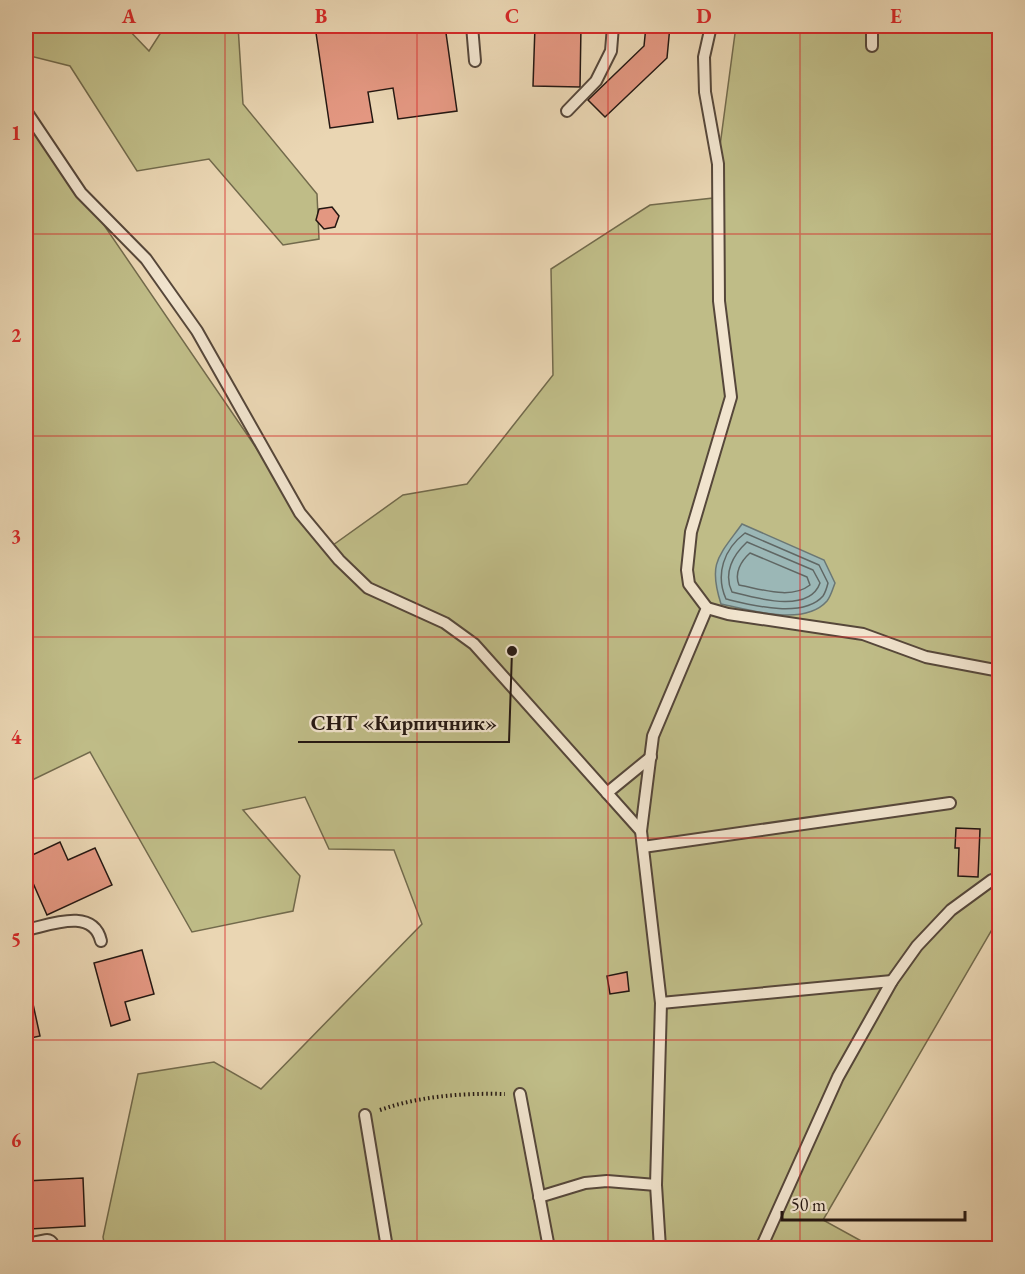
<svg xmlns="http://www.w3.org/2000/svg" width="1025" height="1274" font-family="'EB Garamond',serif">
<rect width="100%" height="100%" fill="#ead6b3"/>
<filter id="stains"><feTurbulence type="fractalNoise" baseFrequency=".00333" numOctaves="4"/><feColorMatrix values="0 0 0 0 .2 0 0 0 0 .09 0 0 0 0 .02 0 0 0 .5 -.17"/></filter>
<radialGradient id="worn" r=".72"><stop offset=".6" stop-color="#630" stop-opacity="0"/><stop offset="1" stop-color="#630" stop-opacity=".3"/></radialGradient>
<g fill="#bfbc87" stroke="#726a4c" stroke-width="1.5">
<path d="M26,26H125L149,51L165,26H238L243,104L317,194L319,239L283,245L209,159L137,171L70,66L26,55Z"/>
<path d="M736,26H999V924L994,926L823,1220L874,1248H105L103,1237L138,1074L214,1062L261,1089L422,924L394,850L329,849L305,797L243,810L300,876L293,911L192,932L90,752L26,783V111L326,550L403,495L467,484L553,375L551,269L650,205L713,198Z"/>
</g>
<path fill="#9bb7b6" stroke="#6b7774" stroke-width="1.5" d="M742,524L824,560L835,583C833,588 831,596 827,601C804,627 751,610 721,604C708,563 718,557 742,524Z"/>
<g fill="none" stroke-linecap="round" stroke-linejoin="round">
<g stroke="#606764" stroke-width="1.5">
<path d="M745,533L819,565L828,583C827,587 825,593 823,596C803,619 751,605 726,599C715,574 724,549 745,533Z"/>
<path d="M747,542L813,570L820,583C809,614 756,598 732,592C723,573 733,555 747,542Z"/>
<path d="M750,553L807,577L810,585C791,600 761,589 739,585C734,573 741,561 750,553Z"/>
</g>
</g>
<g fill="#e39781" stroke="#241712" stroke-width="1.5">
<path d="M315,26H365V28L383,26H445L457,111L398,119L393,88L368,92L373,122L330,128Z"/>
<path d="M535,26H581L580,87L533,86Z"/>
<path d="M646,26H670L667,58L605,117L588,100L644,46Z"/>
<path d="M332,207L339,216L335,227L324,229L316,220L319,209Z"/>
<path d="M956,828L980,829L978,877L958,876L959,848H955Z"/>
<path d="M60,842L68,860L95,848L112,885L47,915L26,867V858Z"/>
<path d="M142,950L154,994L125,1002L130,1020L111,1026L94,963Z"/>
<path d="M627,972L629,991L610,994L607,976Z"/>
<path d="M26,981H28L40,1036L26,1039Z"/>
<path d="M83,1178L85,1226L29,1229L26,1181Z"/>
</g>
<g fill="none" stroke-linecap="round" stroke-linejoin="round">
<defs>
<g id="service">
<path d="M472,26L475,61"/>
<path d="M872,26V46"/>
<path d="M26,111L81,193L146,259L197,331L300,513L339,560L368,588L445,623L474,644L641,831"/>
<path d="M567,111L596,81L611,51L613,26"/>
<path d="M707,608L728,614L863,634L926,657L1000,671"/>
<path d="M607,793L651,757"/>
<path d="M643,847L950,803"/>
<path d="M26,930C50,925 93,907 101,941"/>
<path d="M661,1003L892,981"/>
<path d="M520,1094L549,1248"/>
<path d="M365,1115L387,1248"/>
<path d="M539,1197L585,1183L607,1181L656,1185"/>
<path d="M660,1248L656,1185L661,1003L641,831L653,736L707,608L689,584L687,570L691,532L731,397L719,301L718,164L705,92L704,57L711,26"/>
<path d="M761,1248L838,1077L892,981L917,946L951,910L992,880L1000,878"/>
</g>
<path id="minor" d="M37,1248L47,1246"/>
</defs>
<use href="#service" stroke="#56473a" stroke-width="14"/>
<use href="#minor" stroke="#56473a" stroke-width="26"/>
<path stroke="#241712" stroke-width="4" stroke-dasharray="1.5 3" stroke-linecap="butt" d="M380,1110C420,1096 462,1093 505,1094"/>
<use href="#service" stroke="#f1e4ce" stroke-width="10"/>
<use href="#minor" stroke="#f1e4ce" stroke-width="22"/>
</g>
<path fill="none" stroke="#d62828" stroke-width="1.5" stroke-opacity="0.55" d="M225,26V1248M417,26V1248M608,26V1248M800,26V1248M26,234H1000M26,436H1000M26,637H1000M26,838H1000M26,1040H1000"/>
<path fill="none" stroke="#241712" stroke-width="2" d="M512 651L509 742H298"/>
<circle fill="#241712" stroke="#f1e4ce" stroke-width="2" cx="512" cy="651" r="6"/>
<g font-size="21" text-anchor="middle" font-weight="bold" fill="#241712" stroke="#f1e4ce" stroke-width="4.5" stroke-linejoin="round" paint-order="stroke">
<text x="404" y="730">СНТ «Кирпичник»</text>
</g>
<rect width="1025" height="1274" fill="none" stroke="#ead6b3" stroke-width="66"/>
<path d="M782 1211v9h183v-9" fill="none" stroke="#241712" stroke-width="3"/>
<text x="791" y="1211" font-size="18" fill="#241712" stroke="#f1e4ce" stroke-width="4.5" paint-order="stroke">50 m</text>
<rect x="33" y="33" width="959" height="1208" fill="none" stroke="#d62828" stroke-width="2"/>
<g font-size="20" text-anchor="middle" font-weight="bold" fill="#d62828">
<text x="129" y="23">A</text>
<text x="321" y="23">B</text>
<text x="512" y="23">C</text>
<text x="704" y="23">D</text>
<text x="896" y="23">E</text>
<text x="16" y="140">1</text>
<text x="16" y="342">2</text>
<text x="16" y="543">3</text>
<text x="16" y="744">4</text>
<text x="16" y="946">5</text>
<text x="16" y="1147">6</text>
</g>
<rect width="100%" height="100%" filter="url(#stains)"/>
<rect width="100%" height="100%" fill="url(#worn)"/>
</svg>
